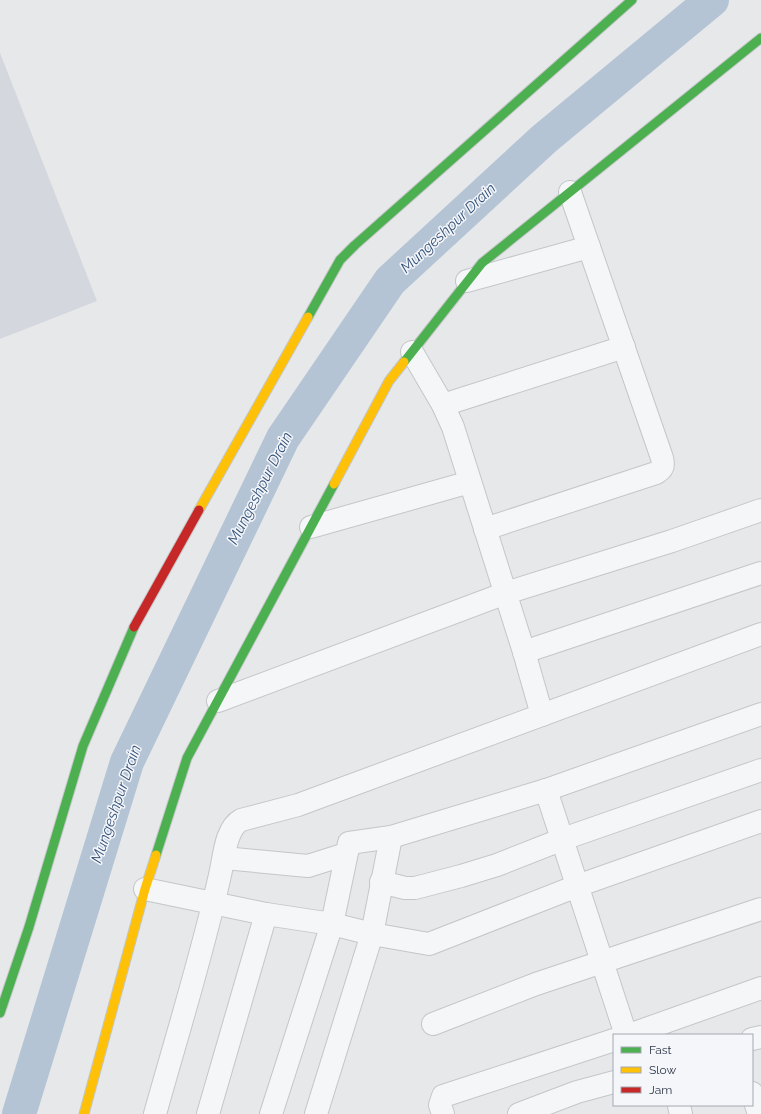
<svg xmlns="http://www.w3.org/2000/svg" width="761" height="1114" font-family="Raleway,sans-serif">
<rect width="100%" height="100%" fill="#e6e8ea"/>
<path fill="#d4d7dd" d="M0,53L97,301L0,339Z"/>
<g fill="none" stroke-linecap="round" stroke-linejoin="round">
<path stroke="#b4c4d5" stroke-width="34" d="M19,1114L127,762L283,438L390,281L544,139L712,0"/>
<defs>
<g id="street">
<path d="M467,281L589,247"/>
<path d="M412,352L443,405L453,427L524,652L542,715"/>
<path d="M443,405L624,347"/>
<path d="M311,527L470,482"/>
<path d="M485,529L656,473C663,469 664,466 662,458L570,192"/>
<path d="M524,652L761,573"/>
<path d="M218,701L506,593L672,541L761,510"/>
<path d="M546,790L626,1035"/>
<path d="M224,858L308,866L346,854"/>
<path d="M381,882L405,888H415L461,876L497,865L563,839L761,770"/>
<path d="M145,889L266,914L332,924L372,934L429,944L577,886L761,821"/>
<path d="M433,1024L536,984L761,909"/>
<path d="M629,1035L761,988"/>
<path d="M752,1039L761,1037"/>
<path d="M752,1093L759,1114"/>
<path d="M679,1106L681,1114"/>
<path d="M155,1114C177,1035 202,956 220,875C224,859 225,829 241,820L298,805L761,634"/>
<path d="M208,1114L266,914"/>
<path d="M271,1114L332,924L349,843L391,837L546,790L761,714"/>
<path d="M316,1114L372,934L391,837"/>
<path d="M443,1114L440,1105L443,1096L614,1040"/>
<path d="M519,1114L577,1092L614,1082"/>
</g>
<g id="fast">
<path d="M308,317L340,260L355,245L632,0"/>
<path d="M404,362L482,263L761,38"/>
<path d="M156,855L187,758L334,484"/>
<path d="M0,1013L29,927L83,746L134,627"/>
</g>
<g id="slow">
<path d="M334,484L389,381L404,362"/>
<path d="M199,510L308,317"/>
<path d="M84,1114L145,889L156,855"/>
</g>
<path id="jam" d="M134,627L199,510"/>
</defs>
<use href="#street" stroke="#c4c6c8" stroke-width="24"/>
<use href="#fast" stroke="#c4c6c8" stroke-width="11"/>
<use href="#slow" stroke="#c4c6c8" stroke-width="11"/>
<use href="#jam" stroke="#c4c6c8" stroke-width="11"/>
<use href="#street" stroke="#f5f6f7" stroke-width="22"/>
<use href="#fast" stroke="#4caf50" stroke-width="9"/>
<use href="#slow" stroke="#ffc107" stroke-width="9"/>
<use href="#jam" stroke="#c62828" stroke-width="9"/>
</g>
<g text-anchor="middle" stroke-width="3" stroke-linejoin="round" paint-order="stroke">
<g font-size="15" font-style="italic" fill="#34527a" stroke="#f4f6f9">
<text transform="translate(448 228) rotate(-43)" y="5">Mungeshpur Drain</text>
<text transform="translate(260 488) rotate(-63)" y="5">Mungeshpur Drain</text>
<text transform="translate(116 804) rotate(-71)" y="5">Mungeshpur Drain</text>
</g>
</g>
<rect x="613" y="1034" width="140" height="72" fill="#f4f6f9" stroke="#a4a8b1"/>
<rect x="621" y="1047" width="20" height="6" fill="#4caf50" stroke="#a4a8b1"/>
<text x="649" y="1054" font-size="12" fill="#2b3445">Fast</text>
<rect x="621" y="1067" width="20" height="6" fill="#ffc107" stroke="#a4a8b1"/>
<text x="649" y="1074" font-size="12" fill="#2b3445">Slow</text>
<rect x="621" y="1087" width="20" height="6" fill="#c62828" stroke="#a4a8b1"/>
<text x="649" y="1094" font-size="12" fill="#2b3445">Jam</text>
</svg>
